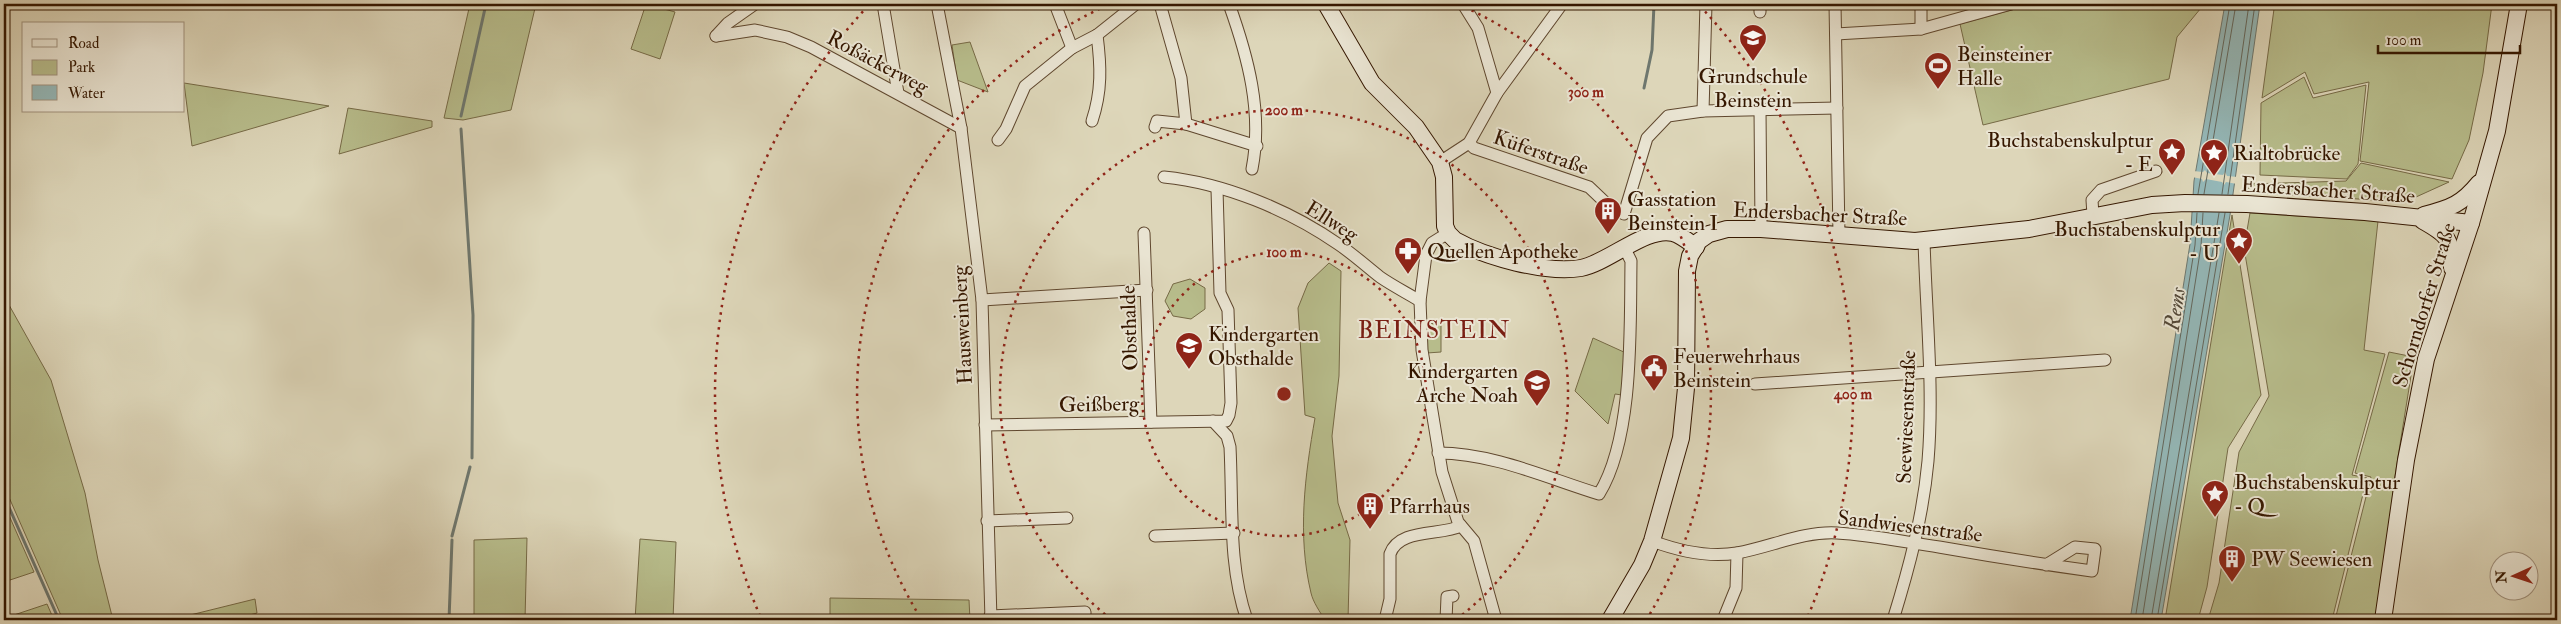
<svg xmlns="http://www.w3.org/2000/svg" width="2561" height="624" font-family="'IM FELL Double Pica',serif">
<rect width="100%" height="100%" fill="#ddd6b9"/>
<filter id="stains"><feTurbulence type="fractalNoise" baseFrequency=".004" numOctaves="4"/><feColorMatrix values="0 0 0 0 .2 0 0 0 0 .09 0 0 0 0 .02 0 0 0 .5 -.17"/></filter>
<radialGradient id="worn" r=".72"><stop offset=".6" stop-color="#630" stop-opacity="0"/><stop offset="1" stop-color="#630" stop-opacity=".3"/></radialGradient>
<g fill="#b7bc8b" stroke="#766a46">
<path d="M470,4H536L511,110L463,120L444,118Z"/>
<path d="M646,4L675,12L660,59L631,49Z"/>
<path d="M2033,4H2200L2201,8L2177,37L2169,79L1983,125L1960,24Z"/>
<path d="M2287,4H2492L2483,73L2469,140L2452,179L2360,161L2369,82L2314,94L2305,72L2262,98L2274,9Z"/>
<path d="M970,42L988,92L957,80L952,45Z"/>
<path d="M2304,77L2313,98L2366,85L2358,164L2347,179L2260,175L2261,103Z"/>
<path d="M184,83L329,106L192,146Z"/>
<path d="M348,108L432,121V127L339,154Z"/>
<path d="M2361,163L2449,182L2405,202L2248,192L2250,184L2346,181Z"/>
<path d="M2250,213L2378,221L2364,350L2385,354L2352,475L2367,478L2332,620H2208L2219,583L2239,452L2269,396L2244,248Z"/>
<path d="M2232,215L2261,395L2228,448L2207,587L2198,620H2165Z"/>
<path d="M1329,263L1341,271L1339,376L1332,436L1338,503L1350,540L1348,620H1325C1320,612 1313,602 1311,593C1297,535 1305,475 1315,418L1305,415L1298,308L1308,283Z"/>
<path d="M1190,279L1205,288V309L1191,319L1173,316L1165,301L1173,284Z"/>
<path d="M4,296L51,380L85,493L98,560L113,620H63L4,486Z"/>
<path d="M1441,323V352L1427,353L1423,324Z"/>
<path d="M1593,338L1626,353L1622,395L1615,394L1608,424L1575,391Z"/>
<path d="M2389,352L2414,357L2394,482L2384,620H2335L2371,477L2355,473Z"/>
<path d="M4,504L34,572L4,582Z"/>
<path d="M527,538L525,620H474V540Z"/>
<path d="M640,539L676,542L673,620H635Z"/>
<path d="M830,598L969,600L970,620H830Z"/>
<path d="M255,599L257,613L232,620H170Z"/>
<path d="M47,604L54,620H13L11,616Z"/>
</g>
<path fill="#94b7b7" stroke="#6e776e" d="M2225,4H2260L2230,215L2161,620H2130L2190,244L2194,181Z"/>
<path fill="#ddd6b9" d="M2205,170L2207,173L2223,175L2225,172L2227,176L2238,177L2237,184L2226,182L2224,185L2222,182L2206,179L2203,182L2202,179L2192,177L2193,171L2203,172Z"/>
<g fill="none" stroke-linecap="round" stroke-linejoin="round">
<g stroke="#64675c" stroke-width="1">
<path d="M2198,194L2230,4"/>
<path d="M2204,194L2236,4"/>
<path d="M2222,194L2249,4"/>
<path d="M2228,194L2255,4"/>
<path d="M2135,620L2195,245L2197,213"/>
<path d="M2142,620L2201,246L2203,213"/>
<path d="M2151,620L2219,213"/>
<path d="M2157,620L2225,213"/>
</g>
<g stroke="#6e776e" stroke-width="3">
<path d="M1644,88L1652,50L1654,4"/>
<path d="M461,116L486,4"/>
<path d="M461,129L473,315L472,458"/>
<path d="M4,496L59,620"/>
<path d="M452,536L470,467"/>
<path d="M449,620L452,540"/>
</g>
<defs>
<g id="street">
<path d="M883,4L898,93"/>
<path d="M937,4L961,128L982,300L991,620"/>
<path d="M1055,4L1072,48"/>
<path d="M1229,4C1248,57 1263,112 1252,169"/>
<path d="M1463,4L1478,28L1497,93"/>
<path d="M1760,4V12"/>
<path d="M1835,4L1839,235"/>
<path d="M1921,4V29"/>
<path d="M1836,34L1921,29L2011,4"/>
<path d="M716,36L755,30L787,37L811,47L961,128"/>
<path d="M716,36L728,23L755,4"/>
<path d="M1760,109L1761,229"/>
<path d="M1703,111L1706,4"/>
<path d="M1092,121C1102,91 1101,66 1097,35"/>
<path d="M1186,124L1257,146"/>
<path d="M1155,127L1157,121L1186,124L1181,78L1160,4"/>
<path d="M998,140L1006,129L1025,86L1072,48L1097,35L1136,4"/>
<path d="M1469,143L1474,148L1589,187L1610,207L1624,214L1647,138L1668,116L1703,111L1837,108"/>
<path d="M1440,162L1469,143L1497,93L1562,4"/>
<path d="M1164,177C1224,183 1289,210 1338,244C1353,254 1366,266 1380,277C1393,286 1407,293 1420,301"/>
<path d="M2093,215L2092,200L2101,190L2156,171"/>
<path d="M1144,233L1151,422"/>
<path d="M1448,233L1432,243L1426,255L1420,301L1422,350L1442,472L1458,522L1474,541L1496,620"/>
<path d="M982,300L1147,290"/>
<path d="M1755,384L2105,360"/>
<path d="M1213,421L1227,436L1230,447C1233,505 1228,566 1247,620"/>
<path d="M985,425L1226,421L1229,415L1231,403L1228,310L1220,293L1217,189"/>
<path d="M1438,453C1493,453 1547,478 1599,494C1634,438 1630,327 1631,261L1625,249"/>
<path d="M987,521L1067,518"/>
<path d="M1155,536L1234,533"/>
<path d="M1652,541C1679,551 1708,558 1737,553C1771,547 1803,531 1837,533C1871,535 1905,542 1939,547C1990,556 2041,564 2092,571L2095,549L2075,547L2046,565"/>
<path d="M990,616L1085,612V620"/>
<path d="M1385,620L1390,599V554C1399,528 1440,536 1461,526"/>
<path d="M1446,620L1447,597L1453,596"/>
<path d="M1723,620L1736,588L1737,553"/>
<path d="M1893,620C1909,568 1923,516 1928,461C1934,389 1926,313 1924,240"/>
</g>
<g id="secondary">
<path d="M1326,4L1372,83L1416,127L1440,162L1444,177L1445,226L1448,233L1455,240C1485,257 1546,274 1581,268C1608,263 1647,226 1673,233C1681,235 1689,242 1696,247"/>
<path d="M2424,215C2451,208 2462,204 2479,183"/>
<path d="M2423,221C2448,235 2451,238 2452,268"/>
<path d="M1610,620L1642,565L1652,541L1681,438L1686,388L1687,271L1690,256L1699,241L1709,234L1727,229H1761L1915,241L2029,229L2152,205L2185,203L2247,204L2365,212L2471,223"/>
<path d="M2383,620L2406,460L2426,359L2471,223L2497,131L2519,4"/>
</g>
</defs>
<use href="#street" stroke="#5f472e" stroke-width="13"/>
<use href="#secondary" stroke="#351700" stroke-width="18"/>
<use href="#street" stroke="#e9e4d2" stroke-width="11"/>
<use href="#secondary" stroke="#e9e4d2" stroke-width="16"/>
</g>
<g fill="none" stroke="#8f2418" stroke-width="2.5" stroke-dasharray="2.5 5">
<circle cx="1284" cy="394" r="142"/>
<path d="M1111 619A284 284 0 1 1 1457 619"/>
<path d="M920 617A427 427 0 0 1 1110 4M1458 4A427 427 0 0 1 1648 617"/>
<path d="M760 616A569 569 0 0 1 868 6M1700 6A569 569 0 0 1 1808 616"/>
</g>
<defs>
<symbol id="school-pin" viewBox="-11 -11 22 30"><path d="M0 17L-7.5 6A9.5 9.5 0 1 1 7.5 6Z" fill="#8f2418" stroke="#e9e4d2"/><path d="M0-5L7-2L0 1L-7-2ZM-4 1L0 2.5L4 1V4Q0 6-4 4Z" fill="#fff"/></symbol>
<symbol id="stadium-pin" viewBox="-11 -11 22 30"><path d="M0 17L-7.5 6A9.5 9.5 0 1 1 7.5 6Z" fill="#8f2418" stroke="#e9e4d2"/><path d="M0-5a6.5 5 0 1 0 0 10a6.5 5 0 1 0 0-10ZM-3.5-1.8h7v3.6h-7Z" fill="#fff"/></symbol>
<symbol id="sight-pin" viewBox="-11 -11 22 30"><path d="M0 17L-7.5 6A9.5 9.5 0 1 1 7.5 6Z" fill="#8f2418" stroke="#e9e4d2"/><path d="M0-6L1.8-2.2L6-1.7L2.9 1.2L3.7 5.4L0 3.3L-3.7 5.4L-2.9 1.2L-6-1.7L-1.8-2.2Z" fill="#fff"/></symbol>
<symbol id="building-pin" viewBox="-11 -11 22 30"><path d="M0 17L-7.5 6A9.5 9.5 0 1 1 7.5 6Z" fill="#8f2418" stroke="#e9e4d2"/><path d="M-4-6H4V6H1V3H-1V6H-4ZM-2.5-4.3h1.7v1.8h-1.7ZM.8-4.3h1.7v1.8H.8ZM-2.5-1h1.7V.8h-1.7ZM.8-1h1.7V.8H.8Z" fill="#fff"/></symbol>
<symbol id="pharmacy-pin" viewBox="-11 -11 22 30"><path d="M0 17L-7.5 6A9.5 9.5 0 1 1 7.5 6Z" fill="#8f2418" stroke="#e9e4d2"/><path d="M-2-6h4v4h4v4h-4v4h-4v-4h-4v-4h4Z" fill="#fff"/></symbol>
<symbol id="civic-pin" viewBox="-11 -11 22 30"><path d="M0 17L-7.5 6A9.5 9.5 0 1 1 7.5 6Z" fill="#8f2418" stroke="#e9e4d2"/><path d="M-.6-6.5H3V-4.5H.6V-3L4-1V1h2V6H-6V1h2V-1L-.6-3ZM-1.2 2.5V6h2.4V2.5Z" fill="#fff"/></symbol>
</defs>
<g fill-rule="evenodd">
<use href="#school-pin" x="1737" y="22" width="32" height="43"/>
<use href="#stadium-pin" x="1922" y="50" width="32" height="43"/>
<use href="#sight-pin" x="2156" y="136" width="32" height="43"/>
<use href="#sight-pin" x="2198" y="137" width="32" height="43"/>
<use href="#building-pin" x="1592" y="195" width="32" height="43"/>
<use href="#sight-pin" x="2223" y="225" width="32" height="43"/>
<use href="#pharmacy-pin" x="1392" y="235" width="32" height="43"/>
<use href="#school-pin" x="1173" y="330" width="32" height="43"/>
<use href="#civic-pin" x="1638" y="352" width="32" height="43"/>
<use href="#school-pin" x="1521" y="367" width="32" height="43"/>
<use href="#sight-pin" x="2199" y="478" width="32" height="43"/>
<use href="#building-pin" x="1354" y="490" width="32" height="43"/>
<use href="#building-pin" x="2216" y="543" width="32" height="43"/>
</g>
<g text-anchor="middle" stroke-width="4" stroke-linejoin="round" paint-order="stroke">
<g font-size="21" fill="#351700" stroke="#e9e4d2" text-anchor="start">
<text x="1957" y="61">Beinsteiner<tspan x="1957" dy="24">Halle</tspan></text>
<text x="1753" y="83" text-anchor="middle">Grundschule<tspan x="1753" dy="24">Beinstein</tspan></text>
<text x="2153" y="147" text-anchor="end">Buchstabenskulptur<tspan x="2153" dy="24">- E</tspan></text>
<text x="2233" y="160">Rialtobrücke</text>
<text x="1627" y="206">Gasstation<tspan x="1627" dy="24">Beinstein I</tspan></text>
<text x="2220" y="236" text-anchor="end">Buchstabenskulptur<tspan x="2220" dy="24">- U</tspan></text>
<text x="1427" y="258">Quellen Apotheke</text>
<text x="1208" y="341">Kindergarten<tspan x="1208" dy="24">Obsthalde</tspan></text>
<text x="1673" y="363">Feuerwehrhaus<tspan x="1673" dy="24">Beinstein</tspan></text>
<text x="1518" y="378" text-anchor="end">Kindergarten<tspan x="1518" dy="24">Arche Noah</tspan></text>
<text x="2234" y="489">Buchstabenskulptur<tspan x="2234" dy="24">- Q</tspan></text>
<text x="1389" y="513">Pfarrhaus</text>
<text x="2251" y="566">PW Seewiesen</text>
</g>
<g font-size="21" fill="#351700" stroke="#e9e4d2">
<text transform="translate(878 62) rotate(28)" y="7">Roßäckerweg</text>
<text transform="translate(1541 152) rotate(19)" y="7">Küferstraße</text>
<text transform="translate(2328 190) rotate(4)" y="7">Endersbacher Straße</text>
<text transform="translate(1820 214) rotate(3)" y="7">Endersbacher Straße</text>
<text transform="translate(1332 221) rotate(32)" y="7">Ellweg</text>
<text transform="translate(2424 305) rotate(-73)" y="7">Schorndorfer Straße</text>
<text transform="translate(962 325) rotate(-93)" y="7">Hausweinberg</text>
<text transform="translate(1129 328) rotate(-92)" y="7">Obsthalde</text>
<text transform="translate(1099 404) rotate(-1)" y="7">Geißberg</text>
<text transform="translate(1906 417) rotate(-88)" y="7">Seewiesenstraße</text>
<text transform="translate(1910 526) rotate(7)" y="7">Sandwiesenstraße</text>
</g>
<g font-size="22" font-style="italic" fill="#524737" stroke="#e9e4d2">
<text transform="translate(2174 309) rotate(-81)" y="8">Rems</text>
</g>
<g font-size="24" letter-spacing="1" fill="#7a1f14" stroke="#e9e4d2">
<text x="1434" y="338">BEINSTEIN</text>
</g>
</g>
<circle cx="1284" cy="394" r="8" fill="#8f2418" stroke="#e9e4d2" stroke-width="2.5"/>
<g font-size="15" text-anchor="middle" font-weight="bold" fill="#8f2418" stroke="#e9e4d2" stroke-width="4" stroke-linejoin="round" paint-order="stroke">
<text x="1586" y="97">300 m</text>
<text x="1284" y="115">200 m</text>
<text x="1284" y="257">100 m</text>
<text x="1853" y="399">400 m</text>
</g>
<rect width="2561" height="624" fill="none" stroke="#ddd6b9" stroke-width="20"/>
<rect x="5" y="5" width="2551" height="614" fill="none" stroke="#351700" stroke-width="2.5"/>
<rect x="10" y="10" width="2541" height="604" fill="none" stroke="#351700"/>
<rect x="22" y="22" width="162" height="90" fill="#e9e4d2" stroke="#a1927e"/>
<rect x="32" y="39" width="25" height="8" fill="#e9e4d2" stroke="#a1927e"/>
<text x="68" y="48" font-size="15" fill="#351700">Road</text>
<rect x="32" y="60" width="25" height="15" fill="#b7bc8b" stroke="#a1927e"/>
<text x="68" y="72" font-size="15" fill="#351700">Park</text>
<rect x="32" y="85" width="25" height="15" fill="#94b7b7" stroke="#a1927e"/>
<text x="68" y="98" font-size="15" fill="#351700">Water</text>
<g transform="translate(2514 576) rotate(267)"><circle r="24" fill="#e9e4d2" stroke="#a1927e"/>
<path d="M0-4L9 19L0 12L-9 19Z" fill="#8f2418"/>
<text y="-8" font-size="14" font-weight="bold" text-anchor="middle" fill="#351700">N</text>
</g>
<path d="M2378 45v8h142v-8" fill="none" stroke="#351700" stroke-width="2.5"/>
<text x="2386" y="45" font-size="15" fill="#351700" stroke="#e9e4d2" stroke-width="4" paint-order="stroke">100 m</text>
<rect width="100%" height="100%" filter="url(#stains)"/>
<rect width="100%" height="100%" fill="url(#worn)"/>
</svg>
